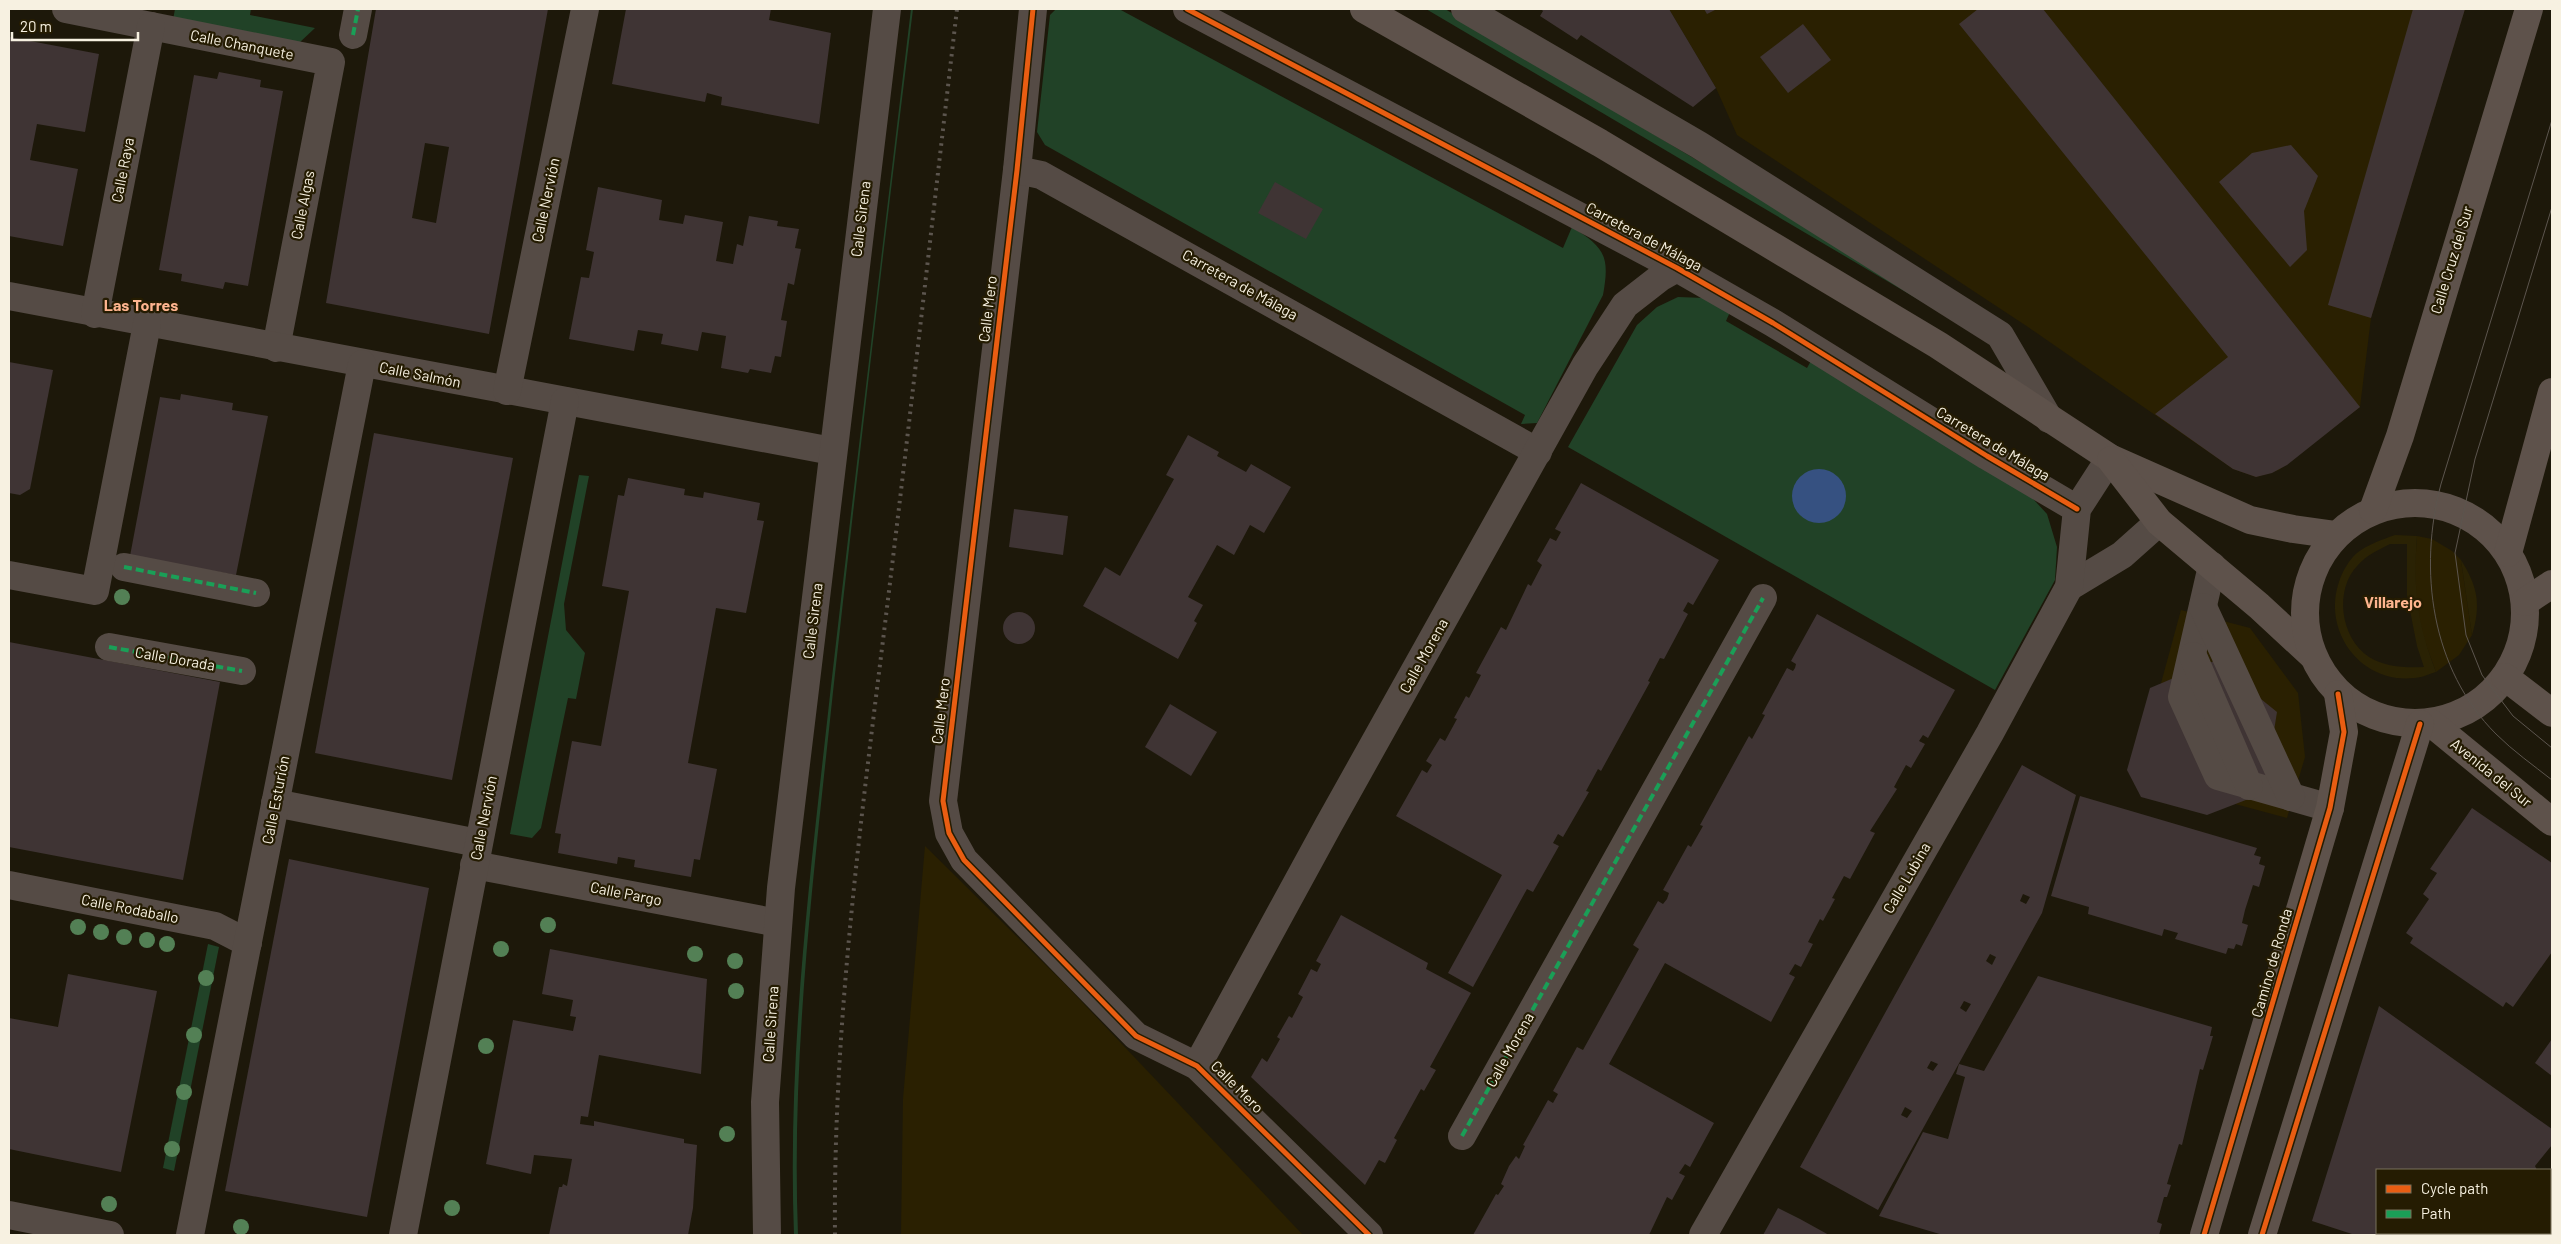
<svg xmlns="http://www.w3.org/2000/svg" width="2561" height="1244" font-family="Barlow,sans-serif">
<rect width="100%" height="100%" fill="#1d180a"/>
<g fill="#2a2001">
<path d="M1669,9H2465L2371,318L2360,407L2279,470L2256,477L2233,469L2028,327L1737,135L1716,88Z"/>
<path d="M2417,536L2432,539L2452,551L2461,560L2472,635L2459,655L2436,672L2425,642L2416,607L2415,566Z"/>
<path d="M2181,610L2250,628L2298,693L2305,757L2287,818L2187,791L2154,709Z"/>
<path d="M925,846L1064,983L1303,1235H901L903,1099Z"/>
</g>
<g fill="#214227">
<path d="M175,9H251L250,15L315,28L298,44L173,20Z"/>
<path d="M911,9H913C885,236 858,464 833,692C814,872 791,1053 798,1235H794C787,1051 811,868 831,686C857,460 884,234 911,9Z"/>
<path d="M1056,9H1119L1563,248L1572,227C1605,248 1610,256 1603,295L1537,423L1521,424L1525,415L1045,145L1037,132L1050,15Z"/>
<path d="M1426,9H1445L1950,312L1948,317Z"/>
<path d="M1678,297L1705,298L1730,312L1726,321L1807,368L1812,359L2024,489L2047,514L2057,547L2055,580L1995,690L1568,447L1637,325L1657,307Z"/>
<path d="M579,475L589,476L564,604L566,630L585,653L576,699L568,698L541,828L532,838L510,834Z"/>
<path d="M208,944L219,947L174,1171L163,1168Z"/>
</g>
<g fill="#2a2204" fill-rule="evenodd">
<path d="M2395,535L2417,536C2413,589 2417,622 2436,672C2429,674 2421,678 2414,678C2361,684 2322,631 2339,582C2342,572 2349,560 2357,553C2369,544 2381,540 2395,535ZM2390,544H2407V595L2417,646L2424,667C2405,668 2385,667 2369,657C2340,638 2334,589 2358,565C2367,555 2378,550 2390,544Z"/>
<path d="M2461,560C2478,587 2481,605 2472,635Z"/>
</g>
<circle fill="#365181" cx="1819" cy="496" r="27"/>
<g fill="#3f3434" fill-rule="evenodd">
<path d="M376,9H548L489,334L326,303ZM425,143L449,147L436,223L412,218Z"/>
<path d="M626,9H771L769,20L831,33L819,124L721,105L722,97L707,93L705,102L612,84Z"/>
<path d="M1541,9H1669L1716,88L1693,107L1581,35L1577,40L1540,16L1543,11Z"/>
<path d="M1704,9H1717L1707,14Z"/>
<path d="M1978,9H2043L2360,407L2287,465L2272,473L2256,477L2233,469L2155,414L2228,357L1959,24Z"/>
<path d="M2413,9H2465L2371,318L2328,305Z"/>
<path d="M1803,24L1831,60L1788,93L1760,57Z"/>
<path d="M9,37L99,54L85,132L37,124L30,160L78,169L63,246L9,236Z"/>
<path d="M219,72L261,80L260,87L283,91L248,286L225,282L223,289L181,281L182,274L159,270L194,75L217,79Z"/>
<path d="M2291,145L2318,176L2304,211L2307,250L2290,267L2219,182L2252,153Z"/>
<path d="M1275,182L1323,209L1306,239L1258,213Z"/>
<path d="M598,187L662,200L659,220L683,224L685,215L723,222L716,261L733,264L737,244L743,246L749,216L778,221L777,226L799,229L795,248L801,249L794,285L788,283L781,320L787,321L781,357L775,356L771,373L750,369L748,373L721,368L726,336L702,332L698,351L661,344L663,334L638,330L634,351L569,339L581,277L589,278L594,252L586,250Z"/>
<path d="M9,362L53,370L30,489L20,495L9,493Z"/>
<path d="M181,394L233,403L232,410L268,416L236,575L130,556L160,397L180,400Z"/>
<path d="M374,433L513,458L452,780L315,753Z"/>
<path d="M1188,435L1219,452L1217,456L1246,472L1251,464L1291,487L1264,533L1250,525L1234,555L1217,545L1188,597L1203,605L1194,621L1197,623L1178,659L1083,606L1105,567L1120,576L1174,479L1166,475Z"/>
<path d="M628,478L685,489L684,495L703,498L704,492L760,503L757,520L764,521L746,613L716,608L688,763L717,769L700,860L694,859L691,877L634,867L635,860L618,857L617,864L558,853L561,834L555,833L572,741L601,746L629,591L602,586L618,495L624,496Z"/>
<path d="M1581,483L1719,560L1693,605L1688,602L1683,611L1688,614L1664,659L1660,658L1648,681L1650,682L1601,771L1598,769L1586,791L1589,792L1563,837L1558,834L1553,843L1559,846L1533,892L1527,889L1473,987L1448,973L1502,875L1396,816L1422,770L1427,773L1432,765L1426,761L1440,738L1445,741L1457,719L1454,718L1466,696L1469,698L1481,675L1476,673L1501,627L1506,630L1528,584L1531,586L1542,565L1537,561L1550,538L1556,541L1561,532L1555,529Z"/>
<path d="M1014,509L1068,516L1063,555L1009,547Z"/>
<circle cx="1019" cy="628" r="16"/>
<path d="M1817,614L1955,690L1928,738L1923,735L1919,741L1925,744L1911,768L1906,765L1894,787L1897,789L1870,831L1875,833L1850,879L1844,876L1832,898L1835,899L1823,921L1820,919L1808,942L1813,944L1801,967L1795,964L1789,974L1795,977L1771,1022L1665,963L1609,1064L1714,1123L1690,1167L1685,1164L1679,1173L1685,1176L1672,1200L1667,1197L1649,1235H1473L1496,1194L1498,1195L1504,1186L1501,1184L1509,1166L1516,1156L1519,1159L1525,1146L1523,1145L1548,1100L1553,1103L1558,1094L1553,1091L1577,1047L1583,1050L1639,949L1633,945L1658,901L1663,904L1667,899L1669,893L1663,890L1688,845L1691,847L1703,826L1700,825L1749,736L1752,739L1765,715L1762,714L1787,668L1793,671L1795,668L1796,664L1791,661Z"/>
<path d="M9,642L220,682L183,880L9,847Z"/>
<path d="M2214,661L2277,712L2264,793L2207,815L2141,797L2127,770L2150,688Z"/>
<path d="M1170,704L1217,732L1191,776L1145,747Z"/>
<path d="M2022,765L2076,795L2042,913L1878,1210L1800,1167ZM2023,894L2030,897L2026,904L2020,901ZM1990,954L1996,957L1992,965L1986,961ZM1964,1001L1971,1004L1966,1012L1960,1008ZM1931,1061L1938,1064L1933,1071L1927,1068ZM1905,1107L1912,1111L1907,1118L1901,1115Z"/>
<path d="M2080,796L2257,848L2254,855L2261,857L2259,864L2265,866L2259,887L2253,885L2245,910L2242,923L2248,925L2242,946L2236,944L2234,949L2228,948L2226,954L2175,939L2178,933L2164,929L2162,936L2088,914L2089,907L2051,896Z"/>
<path d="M2472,808L2552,863V952L2513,1007L2506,1002L2503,1007L2410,943L2413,938L2406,933L2429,899L2423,894L2437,873L2430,869Z"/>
<path d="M289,859L429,888L367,1217L225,1191Z"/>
<path d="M1341,915L1428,963L1426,969L1471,993L1430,1067L1436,1070L1424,1091L1421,1089L1394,1138L1397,1140L1385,1163L1379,1160L1365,1185L1251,1077L1262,1058L1267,1062L1280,1039L1277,1037L1289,1016L1292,1018L1303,997L1298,994L1311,969L1317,972L1321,964L1316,961Z"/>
<path d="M550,949L707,979L701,1074L599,1055L588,1117L581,1116L580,1124L594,1126V1121L684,1139V1143L697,1145L693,1208L688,1235H549L559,1187H562L563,1184L567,1186L572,1159L534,1155L531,1174L486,1164L513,1020L573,1031L576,1017L570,1016L573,1000L542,994Z"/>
<path d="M68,974L157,991L121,1172L9,1149V1018L58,1027Z"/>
<path d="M2038,976L2212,1027L2210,1036H2213L2203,1070L2200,1069L2182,1145L2179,1144L2167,1184L2171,1185L2167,1197H2164L2157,1222L2162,1224L2159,1235H1943L1879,1216L1923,1132L1948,1139L1965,1077L1956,1074L1959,1064L1984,1071Z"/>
<path d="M2379,1006L2552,1129V1145L2535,1166L2537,1170H2377V1233H2403V1235H2355L2312,1221Z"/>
<path d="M2552,1039V1076L2535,1063Z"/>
<path d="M1778,1208L1800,1219L1829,1235H1763Z"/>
</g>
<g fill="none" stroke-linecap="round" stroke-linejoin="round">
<g stroke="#554b45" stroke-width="28">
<path d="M66,9L331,62L276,348"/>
<path d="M1033,9L1017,170L943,801L949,833L964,860L1136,1036L1197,1066L1369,1235"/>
<path d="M1187,9L1677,268L1773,323L1987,456L2077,509"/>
<path d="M1465,9L1699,145L2000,335L2049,419"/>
<path d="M353,35L358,9"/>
<path d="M1017,170L1041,175L1538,452"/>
<path d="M9,296L832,451"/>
<path d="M95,314L151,26"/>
<path d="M507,391L585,9"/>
<path d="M2212,566L2182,697L2218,776L2330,808"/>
<path d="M124,567L256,593"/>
<path d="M9,575L95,591L147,324"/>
<path d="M2069,587L2122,555L2159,522"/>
<path d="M2203,607L2291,797"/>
<path d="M109,647L242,671"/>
<path d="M2193,656L2249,786"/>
<path d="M275,803L478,843"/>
<path d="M474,865L778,923"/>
<path d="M9,885L215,926L248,943"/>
<path d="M1197,1066L1328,826L1585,366L1625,305L1661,277L1677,268"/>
<path d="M1462,1136L1763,598"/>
<path d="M9,1215L110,1235"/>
<path d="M190,1235L362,364"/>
<path d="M403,1235L565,401"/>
<path d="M767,1235L765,1102L781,888L887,9"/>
<path d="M1703,1235L1990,733L2069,587L2077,509L2110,458"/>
</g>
<g stroke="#5e524b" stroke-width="28">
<path d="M1364,9L1600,143L1938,345L2110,458L2250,520L2293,529L2336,535"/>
<path d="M2111,460L2159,522L2259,606L2312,655"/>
<circle cx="2415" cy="613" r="110"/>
<path d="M2373,510L2400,436L2529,9"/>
<path d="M2508,553L2552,392"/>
<path d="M2525,602L2552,584"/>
<path d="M2505,677L2552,713"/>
<path d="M2431,723L2552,822"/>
<path d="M2204,1235L2330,808L2344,732L2338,694"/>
<path d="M2262,1235L2420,724"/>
</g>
<g stroke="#5c554e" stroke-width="1">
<path d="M2552,120L2441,484C2418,570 2431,669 2496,734C2513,751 2533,765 2552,780"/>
<path d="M2552,207L2475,459L2455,553L2466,635L2482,675L2513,716L2552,748"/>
</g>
<path stroke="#5c554e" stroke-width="4" stroke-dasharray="2.5 5" stroke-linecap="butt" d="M835,1235C833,1031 860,827 885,624C910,419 933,214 957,9"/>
<g stroke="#1a9f57" stroke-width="4" stroke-dasharray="8 4" stroke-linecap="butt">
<path d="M353,35L358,9"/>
<path d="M124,567L256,593"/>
<path d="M109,647L242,671"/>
<path d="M1462,1136L1763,598"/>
</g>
<defs>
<g id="cycleway">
<path d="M1033,9L1017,170L943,801L949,833L964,860L1136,1036L1197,1066L1369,1235"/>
<path d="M1187,9L1677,268L1773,323L1987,456L2077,509"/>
<path d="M2204,1235L2330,808L2344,732L2338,694"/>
<path d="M2262,1235L2420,724"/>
</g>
</defs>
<use href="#cycleway" stroke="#251c02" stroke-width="8"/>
<use href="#cycleway" stroke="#e95d12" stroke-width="5"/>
</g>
<g fill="#538055">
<circle cx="122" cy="597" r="8"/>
<circle cx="548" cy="925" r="8"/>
<circle cx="78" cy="927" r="8"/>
<circle cx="101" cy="932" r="8"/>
<circle cx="124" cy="937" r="8"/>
<circle cx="147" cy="940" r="8"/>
<circle cx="167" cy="944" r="8"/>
<circle cx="501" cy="949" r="8"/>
<circle cx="695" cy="954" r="8"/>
<circle cx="735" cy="961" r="8"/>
<circle cx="206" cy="978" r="8"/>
<circle cx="736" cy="991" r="8"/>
<circle cx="194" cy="1035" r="8"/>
<circle cx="486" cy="1046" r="8"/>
<circle cx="184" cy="1092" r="8"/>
<circle cx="727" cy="1134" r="8"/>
<circle cx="172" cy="1149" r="8"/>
<circle cx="109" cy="1204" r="8"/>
<circle cx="452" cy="1208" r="8"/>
<circle cx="241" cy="1227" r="8"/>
</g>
<g text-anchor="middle" stroke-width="4.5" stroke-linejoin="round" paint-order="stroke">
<g font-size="15" fill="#f7f1e1" stroke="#251c02">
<text transform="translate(242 45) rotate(11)" y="5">Calle Chanquete</text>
<text transform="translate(123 170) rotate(-79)" y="5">Calle Raya</text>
<text transform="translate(546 200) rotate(-78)" y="5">Calle Nervión</text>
<text transform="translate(303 205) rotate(-79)" y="5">Calle Algas</text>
<text transform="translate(861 219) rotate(-83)" y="5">Calle Sirena</text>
<text transform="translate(1644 237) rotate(28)" y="5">Carretera de Málaga</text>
<text transform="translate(2452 260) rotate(-73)" y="5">Calle Cruz del Sur</text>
<text transform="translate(1240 285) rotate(29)" y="5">Carretera de Málaga</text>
<text transform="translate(988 309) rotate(-83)" y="5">Calle Mero</text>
<text transform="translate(420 375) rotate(11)" y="5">Calle Salmón</text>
<text transform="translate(1993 444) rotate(31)" y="5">Carretera de Málaga</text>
<text transform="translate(813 621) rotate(-83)" y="5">Calle Sirena</text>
<text transform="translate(1424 656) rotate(-61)" y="5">Calle Morena</text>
<text transform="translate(175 659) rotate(10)" y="5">Calle Dorada</text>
<text transform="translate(941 711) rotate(-83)" y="5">Calle Mero</text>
<text transform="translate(2491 773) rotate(39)" y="5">Avenida del Sur</text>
<text transform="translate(276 800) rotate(-79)" y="5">Calle Esturión</text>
<text transform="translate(484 818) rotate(-79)" y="5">Calle Nervión</text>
<text transform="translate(1907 878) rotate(-60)" y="5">Calle Lubina</text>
<text transform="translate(626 894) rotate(11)" y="5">Calle Pargo</text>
<text transform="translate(130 909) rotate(11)" y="5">Calle Rodaballo</text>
<text transform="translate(2272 963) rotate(-74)" y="5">Camino de Ronda</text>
<text transform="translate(771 1024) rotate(-86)" y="5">Calle Sirena</text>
<text transform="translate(1510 1050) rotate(-61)" y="5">Calle Morena</text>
<text transform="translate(1237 1087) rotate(45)" y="5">Calle Mero</text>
</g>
<g font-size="16" font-weight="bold" fill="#ffb58f" stroke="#251c02">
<text x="141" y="311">Las Torres</text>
<text x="2393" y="608">Villarejo</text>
</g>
</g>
<rect width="2561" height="1244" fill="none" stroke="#f7f1e1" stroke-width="20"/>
<rect x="2376" y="1169" width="175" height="65" fill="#251c02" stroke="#79715b"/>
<rect x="2386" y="1185" width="25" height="8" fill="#e95d12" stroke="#79715b"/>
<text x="2421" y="1194" font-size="15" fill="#f7f1e1">Cycle path</text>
<rect x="2386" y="1210" width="25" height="8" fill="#1a9f57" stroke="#79715b"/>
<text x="2421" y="1219" font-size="15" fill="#f7f1e1">Path</text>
<path d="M12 32v8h126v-8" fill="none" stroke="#f7f1e1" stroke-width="2.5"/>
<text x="20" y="32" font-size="15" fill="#f7f1e1" stroke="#251c02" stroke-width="4" paint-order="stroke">20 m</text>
</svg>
